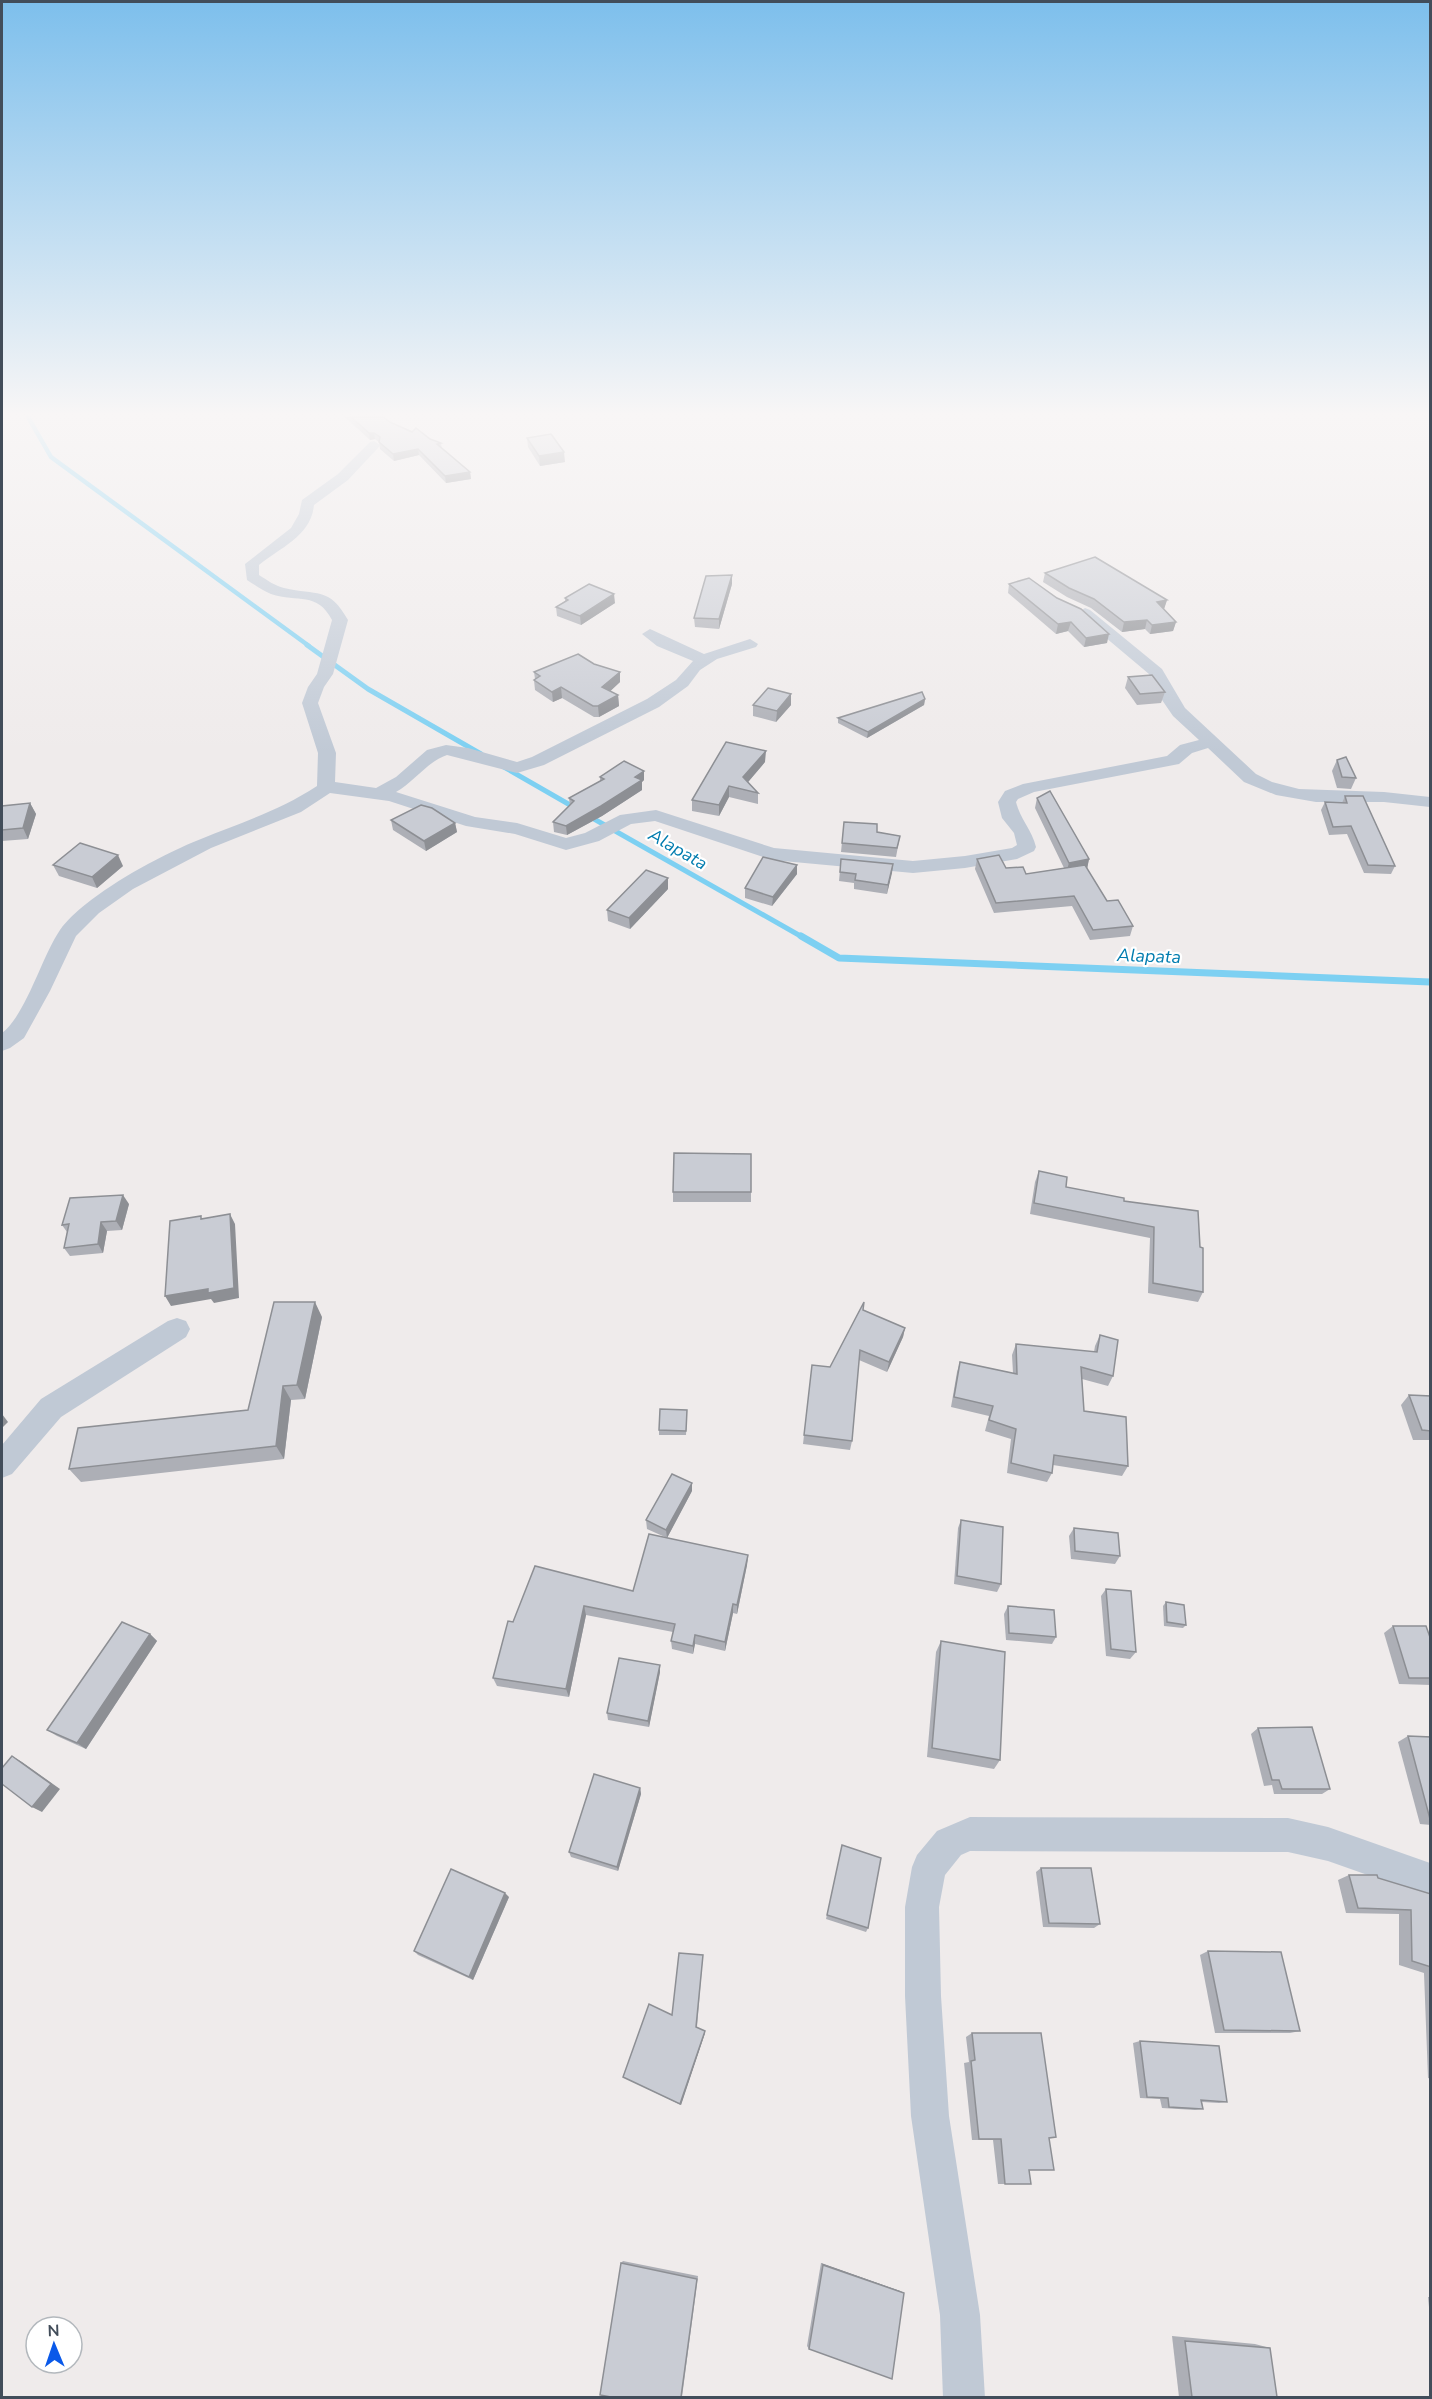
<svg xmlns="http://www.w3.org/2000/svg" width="1432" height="2399" font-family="'Nunito Sans',sans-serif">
<rect width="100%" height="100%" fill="#efebeb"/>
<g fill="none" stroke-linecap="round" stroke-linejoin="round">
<path stroke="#7dd0f2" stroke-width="4.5" d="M28,417L51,457L309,646"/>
<g stroke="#7dd0f2" stroke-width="5">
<path d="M307,645L368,689L481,754"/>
<path d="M504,767L577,809"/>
<path d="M587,815L804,938"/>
</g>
<path stroke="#7dd0f2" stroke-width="7" d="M801,936L839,958L1430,982"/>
<g fill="#c0c9d5" fill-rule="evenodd">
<path d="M374,441L380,445L378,448L348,480L314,505C311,536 281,547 259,565V575C267,580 275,586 284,588C317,596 329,586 348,620L333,674L324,687L318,703L336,753L335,782L376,788L396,777L427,750L446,745L468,748L517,762L532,757L647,699L676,680L693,661L657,646L642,634L650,629L704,654L750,639L758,644L756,647L717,659L700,670L688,686L659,707L544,765L517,773L447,755C428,761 414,782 396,792L475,817L517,823L566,838L585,833L620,815L656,810L774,848L913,861L965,856L1012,848L1017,845L1014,833L1002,818L998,802L1005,791L1023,784L1167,756L1180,745L1199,740L1173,716L1160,697L1149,674L1080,616L1077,613L1085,608L1090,610L1162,669L1185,708L1256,774L1272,782L1299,789L1384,792L1430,797V807L1384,802H1316L1276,795L1244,782L1208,748L1192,753L1179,764L1034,792L1018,799L1016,802C1020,819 1032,830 1036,847L1034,851L1017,859L965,868L913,873L772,860L655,821L631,824L599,841L566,850L515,834L466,826L389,801L330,793L301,812L211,848L133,889L99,913L76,936L50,991L24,1038L10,1048L2,1051V1033C26,1015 42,956 60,930C66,921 77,911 86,904C116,880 165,853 201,839C242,822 279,811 317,786L318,753L302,703L308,687L317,674L332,620C317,591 298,603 271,594C263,591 255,585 247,580L245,564L291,528L299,514L302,500L338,474L370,442Z"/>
<path d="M177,1318L186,1321L190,1329L186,1337L61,1417L12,1474L2,1478V1445L41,1399L168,1321Z"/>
<path d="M970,1817L1288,1818L1328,1827L1430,1863V1897L1328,1861L1288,1852L970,1851L961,1855L945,1875L939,1907L941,1996L949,2116L980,2315L985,2398H943L940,2315L911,2116L905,1996V1907L912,1867L917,1855L937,1831Z"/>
</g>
</g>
<g fill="#adafb6">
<path d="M345,417H383L390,422L441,443L442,449L470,472L471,479L446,483L419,455L394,461L380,449L379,442L375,439L370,440Z"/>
<path d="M527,438L565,462L540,466L528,447Z"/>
<path d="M1045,573L1167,600L1164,609L1176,622L1173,631L1150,634L1145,629L1122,632L1091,608L1067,597L1043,582Z"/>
<path d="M732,584L719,629L695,627L694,618Z"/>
<path d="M1009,584L1107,643L1084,647L1068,631L1056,634L1008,593Z"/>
<path d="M565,598L615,603L581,625L557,616L556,607L565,601Z"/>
<path d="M534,672L620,682L610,691L618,695L619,706L599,717H594L562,698L553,702L535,690L534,680L535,679Z"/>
<path d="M1128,677L1165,692L1161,703L1137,705L1125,688Z"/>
<path d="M925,699L924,705L867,738L838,723V718Z"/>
<path d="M753,705H791L776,722L753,716Z"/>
<path d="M1337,760L1356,778L1351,789L1337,788L1332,771Z"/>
<path d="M765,762L748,782L758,793V804L729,797L719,816L692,811V800Z"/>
<path d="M644,771V780L642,782V790L602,816L567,835L554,832L553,822L570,806L569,798L600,781V777Z"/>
<path d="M1345,796L1395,866L1391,874L1364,873L1347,834L1329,835L1321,810L1325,802L1342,803Z"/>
<path d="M1037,798L1089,859L1087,869L1107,901L1133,926L1130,936L1090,940L1072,906L994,913L975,869L977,859L1006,868L1026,874L1064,868L1035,808Z"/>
<path d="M30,803L36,814L28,839L2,841V806Z"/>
<path d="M391,820L455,823L457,832L426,851L393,830Z"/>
<path d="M844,822L877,832L900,836L896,857L841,852Z"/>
<path d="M841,859L893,864L887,894L854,889V883L839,881Z"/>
<path d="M53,865L123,866L97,888L59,876Z"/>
<path d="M797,865V874L772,906L745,898V888Z"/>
<path d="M668,889L630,929L608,921L607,910Z"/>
<path d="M1039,1171L1066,1187L1124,1201L1200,1247L1203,1292L1198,1302L1148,1293L1150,1238L1030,1214L1035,1182Z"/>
<rect x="673" y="1192" width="78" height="10"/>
<path d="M129,1204L122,1230L107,1231L103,1253L70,1256L64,1248L67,1232L62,1225Z"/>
<path d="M863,1310L905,1328L903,1337L887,1372L859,1360L852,1441L850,1450L803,1444L812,1365L830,1367Z"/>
<path d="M322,1317L305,1399L291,1400L284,1459L81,1482L69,1469L248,1410Z"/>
<path d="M1100,1335L1113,1376L1108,1386L1082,1379L1084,1411L1128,1466L1122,1476L1053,1465L1052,1473L1047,1482L1007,1473L1011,1439L985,1431L989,1416L951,1407L957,1372L960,1362L1013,1373L1012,1355L1016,1344L1094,1352L1095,1346Z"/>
<path d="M1409,1395L1431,1396V1440H1413L1401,1405Z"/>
<path d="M687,1410L686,1435H659V1430Z"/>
<path d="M692,1491L667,1538L748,1555L747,1565L737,1614L733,1613L725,1651L695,1644L693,1654L672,1649L671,1641L673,1632L586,1615L569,1697L497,1686L493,1678L513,1622L633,1591L665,1537L647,1529L646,1520Z"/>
<path d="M961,1520L1001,1584L997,1592L954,1584L958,1528Z"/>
<path d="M1074,1528L1120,1556L1115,1564L1071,1559L1069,1536Z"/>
<path d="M1106,1589L1136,1652L1130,1659L1106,1656L1101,1596Z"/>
<path d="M1166,1602L1186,1625L1183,1628L1164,1626L1163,1606Z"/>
<path d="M1008,1606L1056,1637L1052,1644L1006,1640L1004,1614Z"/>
<path d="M1393,1626L1431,1640V1685L1399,1684L1384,1633Z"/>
<path d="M150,1634L157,1641L86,1749L57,1736L47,1730Z"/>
<path d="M941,1641L1000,1760L994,1769L927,1757L936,1652Z"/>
<path d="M660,1665V1672L649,1727L608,1720L607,1713Z"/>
<path d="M1258,1728L1330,1789L1322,1794H1274L1272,1785L1264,1786L1251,1734Z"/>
<path d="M1408,1736L1431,1737V1825L1420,1824L1398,1742Z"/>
<path d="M640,1788L641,1794L618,1871L571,1857L569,1852Z"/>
<path d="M842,1845L868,1928L866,1932L826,1919L841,1850Z"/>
<path d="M1041,1868L1100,1924L1094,1928L1043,1927L1036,1872Z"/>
<path d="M1349,1875L1378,1878L1431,1894V2079L1428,2078L1424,1973L1399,1965V1914L1346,1913L1338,1880Z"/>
<path d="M509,1897L473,1980L418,1955L414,1951Z"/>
<path d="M1208,1951L1300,2031L1290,2033H1215L1200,1955Z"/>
<path d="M703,1955L697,2027L705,2033L681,2105L623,2077L672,2015Z"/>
<path d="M972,2033L1049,2138L1029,2170L1031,2184H998L993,2140H972L964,2063L969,2062L966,2037Z"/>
<path d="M1140,2041L1227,2102L1219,2103L1202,2102L1203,2109L1195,2110L1162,2108L1160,2099L1140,2098L1133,2043Z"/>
<path d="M623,2261L698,2276L682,2397L621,2263Z"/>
<path d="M821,2263L900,2291L904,2293L809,2349L807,2346Z"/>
<path d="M1428,2297H1431V2327Z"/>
<path d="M1172,2336L1255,2344L1270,2348L1277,2397H1179Z"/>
</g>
<g fill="#8d8f94">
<path d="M369,433H374L375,439L370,440Z"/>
<path d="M418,449L419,455L394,461L393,454Z"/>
<path d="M564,452L565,462L540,466L539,456Z"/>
<path d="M470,472L471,479L446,483L445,476Z"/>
<path d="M732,575V584L719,629V619Z"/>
<path d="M614,594L615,603L581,625L580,616Z"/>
<path d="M1167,600L1164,609L1157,602Z"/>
<path d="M1147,620L1145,629L1122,632L1124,622Z"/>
<path d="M1071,622L1068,631L1056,634L1058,624Z"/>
<path d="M1176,622L1173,631L1150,634L1152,625Z"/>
<path d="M1109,634L1107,643L1084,647L1086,638Z"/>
<path d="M620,672V682L603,698L602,687Z"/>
<path d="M561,687L562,698L553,702L552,692Z"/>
<path d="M791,694V705L776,722L777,711Z"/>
<path d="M618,695L619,706L599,717L598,706Z"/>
<path d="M925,699L924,705L867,738L868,732Z"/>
<path d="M766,751L765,762L743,788V777Z"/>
<path d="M644,771V780L642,782V790L602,816L567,835L566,826Z"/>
<path d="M729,786V797L719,816V805Z"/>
<path d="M30,803L36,814L28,839L23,828Z"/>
<path d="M455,823L457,832L426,851L424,841Z"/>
<path d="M118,855L123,866L97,888L92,877Z"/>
<path d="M1089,859L1087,869L1066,873L1069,863Z"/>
<path d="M893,864L892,873L887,894L888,885Z"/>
<path d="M797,865V874L772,906L773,897Z"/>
<path d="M668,878V889L630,929L629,918Z"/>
<path d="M123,1195L129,1204L122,1230L116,1221Z"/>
<path d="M230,1214L235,1224L239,1298L214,1303L211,1299L171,1306L165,1296L208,1289Z"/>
<path d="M101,1222L107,1231L103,1253L98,1244Z"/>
<path d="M315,1302L322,1317L305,1399L297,1385Z"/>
<path d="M905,1328L903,1337L887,1372L889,1362Z"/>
<path d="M283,1386L291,1400L284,1459L276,1446Z"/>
<path d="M2,1414L8,1422L2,1428Z"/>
<path d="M692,1483V1491L667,1538L666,1530Z"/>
<path d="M748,1555L747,1565L737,1614V1605Z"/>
<path d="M733,1604V1613L725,1651V1642Z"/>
<path d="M584,1606L586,1615L569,1697L566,1689Z"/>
<path d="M150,1634L157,1641L86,1749L77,1743Z"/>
<path d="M695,1635V1644L693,1654V1646Z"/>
<path d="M660,1665V1672L649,1727L648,1721Z"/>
<path d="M12,1756L22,1762L60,1789L42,1812L32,1807Z"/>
<path d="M640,1788L641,1794L618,1871L617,1867Z"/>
<path d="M505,1893L509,1897L473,1980L469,1977Z"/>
<path d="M705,2031V2033L681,2105L680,2104Z"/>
<path d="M821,2263L900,2291L904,2293L823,2265Z"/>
</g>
<g fill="#c9ccd4" stroke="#8d8f94" stroke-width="1.5">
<path d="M351,417H383L390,422L412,432L416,428L430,439L441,443L437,444L470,472L445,476L418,449L393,454L379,442L380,437L374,433H369Z"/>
<path d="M551,434L564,452L539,456L527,438Z"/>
<path d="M1095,557L1167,600L1157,602L1176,622L1152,625L1147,620L1124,622L1094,599L1069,588L1045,573Z"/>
<path d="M732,575L719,619L694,618L706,576Z"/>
<path d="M1029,578L1057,598L1081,609L1109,634L1086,638L1071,622L1058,624L1009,584Z"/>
<path d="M589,584L614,594L580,616L556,607L568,600L565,598Z"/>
<path d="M578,654L594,664L620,672L602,687L618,695L598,706H593L561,687L552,692L534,680L540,676L534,672Z"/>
<path d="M1152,675L1165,692L1140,694L1128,677Z"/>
<path d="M768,688L791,694L777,711L753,705Z"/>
<path d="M922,692L925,699L868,732L838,718Z"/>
<path d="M726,742L766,751L743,777L758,793L729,786L719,805L692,800Z"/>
<path d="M1346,757L1356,778L1342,777L1337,760Z"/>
<path d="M624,761L644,771L635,777L642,780L601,806L566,826L553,822L574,801L569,798L604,779L600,777Z"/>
<path d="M1050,791L1089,859L1069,863L1037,798Z"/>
<path d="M1345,796H1363L1395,866L1368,865L1351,826L1333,827L1325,802L1347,803Z"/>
<path d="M30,803L23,828L2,830V806Z"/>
<path d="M421,805L432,808L455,823L424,841L391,820Z"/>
<path d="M844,822L877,824V832L900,836L897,848L842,843Z"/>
<path d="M80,843L118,855L92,877L53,865Z"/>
<path d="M999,855L1006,868L1023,867L1026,874L1085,865L1107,901L1118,900L1133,926L1093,930L1074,896L996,903L977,859Z"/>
<path d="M763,857L797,865L773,897L745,888Z"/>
<path d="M841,859L893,864L888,885L855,880L856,874L840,872Z"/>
<path d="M646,870L668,878L629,918L607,910Z"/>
<path d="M674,1153L751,1154V1192H673Z"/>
<path d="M1039,1171L1067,1177L1066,1187L1124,1198V1201L1198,1211L1200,1247L1203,1248V1292L1153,1283L1154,1227L1034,1203Z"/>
<path d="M123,1195L116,1221L101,1222L98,1244L64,1248L69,1224L62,1225L70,1198Z"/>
<path d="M230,1214L234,1288L208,1293V1289L165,1296L170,1221L201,1216V1219Z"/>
<path d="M274,1302H315L297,1385L283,1386L276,1446L69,1469L78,1428L248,1410Z"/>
<path d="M864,1302L863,1310L905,1328L889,1362L860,1350L852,1441L804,1435L812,1365L830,1367Z"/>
<path d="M1100,1335L1118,1340L1113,1376L1081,1367L1084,1411L1126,1417L1128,1466L1054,1455L1052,1473L1011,1463L1016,1429L989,1420L993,1406L954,1397L960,1362L1017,1374L1016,1344L1097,1352Z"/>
<path d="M1409,1395L1431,1396V1431L1422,1430Z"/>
<path d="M660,1409L687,1410L686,1431L659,1430Z"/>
<path d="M672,1474L692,1483L666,1530L646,1520Z"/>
<path d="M961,1520L1003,1527L1001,1584L957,1576Z"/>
<path d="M1074,1528L1118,1533L1120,1556L1075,1551Z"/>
<path d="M649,1534L748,1555L737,1605L733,1604L725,1642L695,1635L693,1646L671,1641L675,1624L584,1606L566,1689L493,1678L508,1621L513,1622L535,1566L633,1591Z"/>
<path d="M1106,1589L1131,1591L1136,1652L1111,1649Z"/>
<path d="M1166,1602L1184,1605L1186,1625L1167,1622Z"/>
<path d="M1008,1606L1054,1610L1056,1637L1009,1633Z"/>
<path d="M122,1622L150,1634L77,1743L47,1730Z"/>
<path d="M1393,1626H1426L1431,1640V1678H1409Z"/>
<path d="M941,1641L1005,1652L1000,1760L932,1748Z"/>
<path d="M619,1658L660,1665L648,1721L607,1713Z"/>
<path d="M1312,1727L1330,1789H1282L1279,1780H1272L1258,1728Z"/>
<path d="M1408,1736L1431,1737V1819H1430Z"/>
<path d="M12,1756L51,1784L32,1807L2,1784V1768Z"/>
<path d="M594,1774L640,1788L617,1867L569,1852Z"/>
<path d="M842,1845L881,1858L868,1928L827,1915Z"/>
<path d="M1041,1868H1091L1100,1924L1049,1923Z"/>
<path d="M451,1869L505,1893L469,1977L414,1951Z"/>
<path d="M1349,1875H1377L1378,1878L1431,1894V1967L1412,1961L1411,1910L1358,1908Z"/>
<path d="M1208,1951L1281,1952L1300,2031L1224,2030Z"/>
<path d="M679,1953L703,1955L696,2027L705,2031L680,2104L623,2077L649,2004L672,2015Z"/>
<path d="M972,2033H1041L1056,2137L1049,2138L1054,2170H1029L1031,2184H1005L1001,2139H979L971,2061L975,2060Z"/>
<path d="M1140,2041L1219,2046L1227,2102L1201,2100L1203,2109L1169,2107L1168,2098L1147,2097Z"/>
<path d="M621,2263L697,2279L681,2397H611L600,2395Z"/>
<path d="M823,2265L904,2293L892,2379L809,2349Z"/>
<path d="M1185,2341L1270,2348L1277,2397H1192Z"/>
</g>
<linearGradient id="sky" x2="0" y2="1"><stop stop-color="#7dbfec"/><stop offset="0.55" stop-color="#f8f6f6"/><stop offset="1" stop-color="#f8f6f6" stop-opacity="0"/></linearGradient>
<rect width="1432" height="753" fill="url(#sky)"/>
<g text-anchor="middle" stroke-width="4.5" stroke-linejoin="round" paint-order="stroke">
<g font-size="18" font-style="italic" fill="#017caf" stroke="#fff">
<text transform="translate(678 849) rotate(30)" y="6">Alapata</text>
<text transform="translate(1149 956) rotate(2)" y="6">Alapata</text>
</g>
</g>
<rect width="1432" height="2399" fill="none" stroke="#424d5a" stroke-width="6"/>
<g transform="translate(54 2345) rotate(358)"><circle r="28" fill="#ffffff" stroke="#b3b8bd" stroke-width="1.5"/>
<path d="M0-4.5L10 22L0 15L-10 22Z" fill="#0a59e9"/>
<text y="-9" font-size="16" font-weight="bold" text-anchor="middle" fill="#424d5a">N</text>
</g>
</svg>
